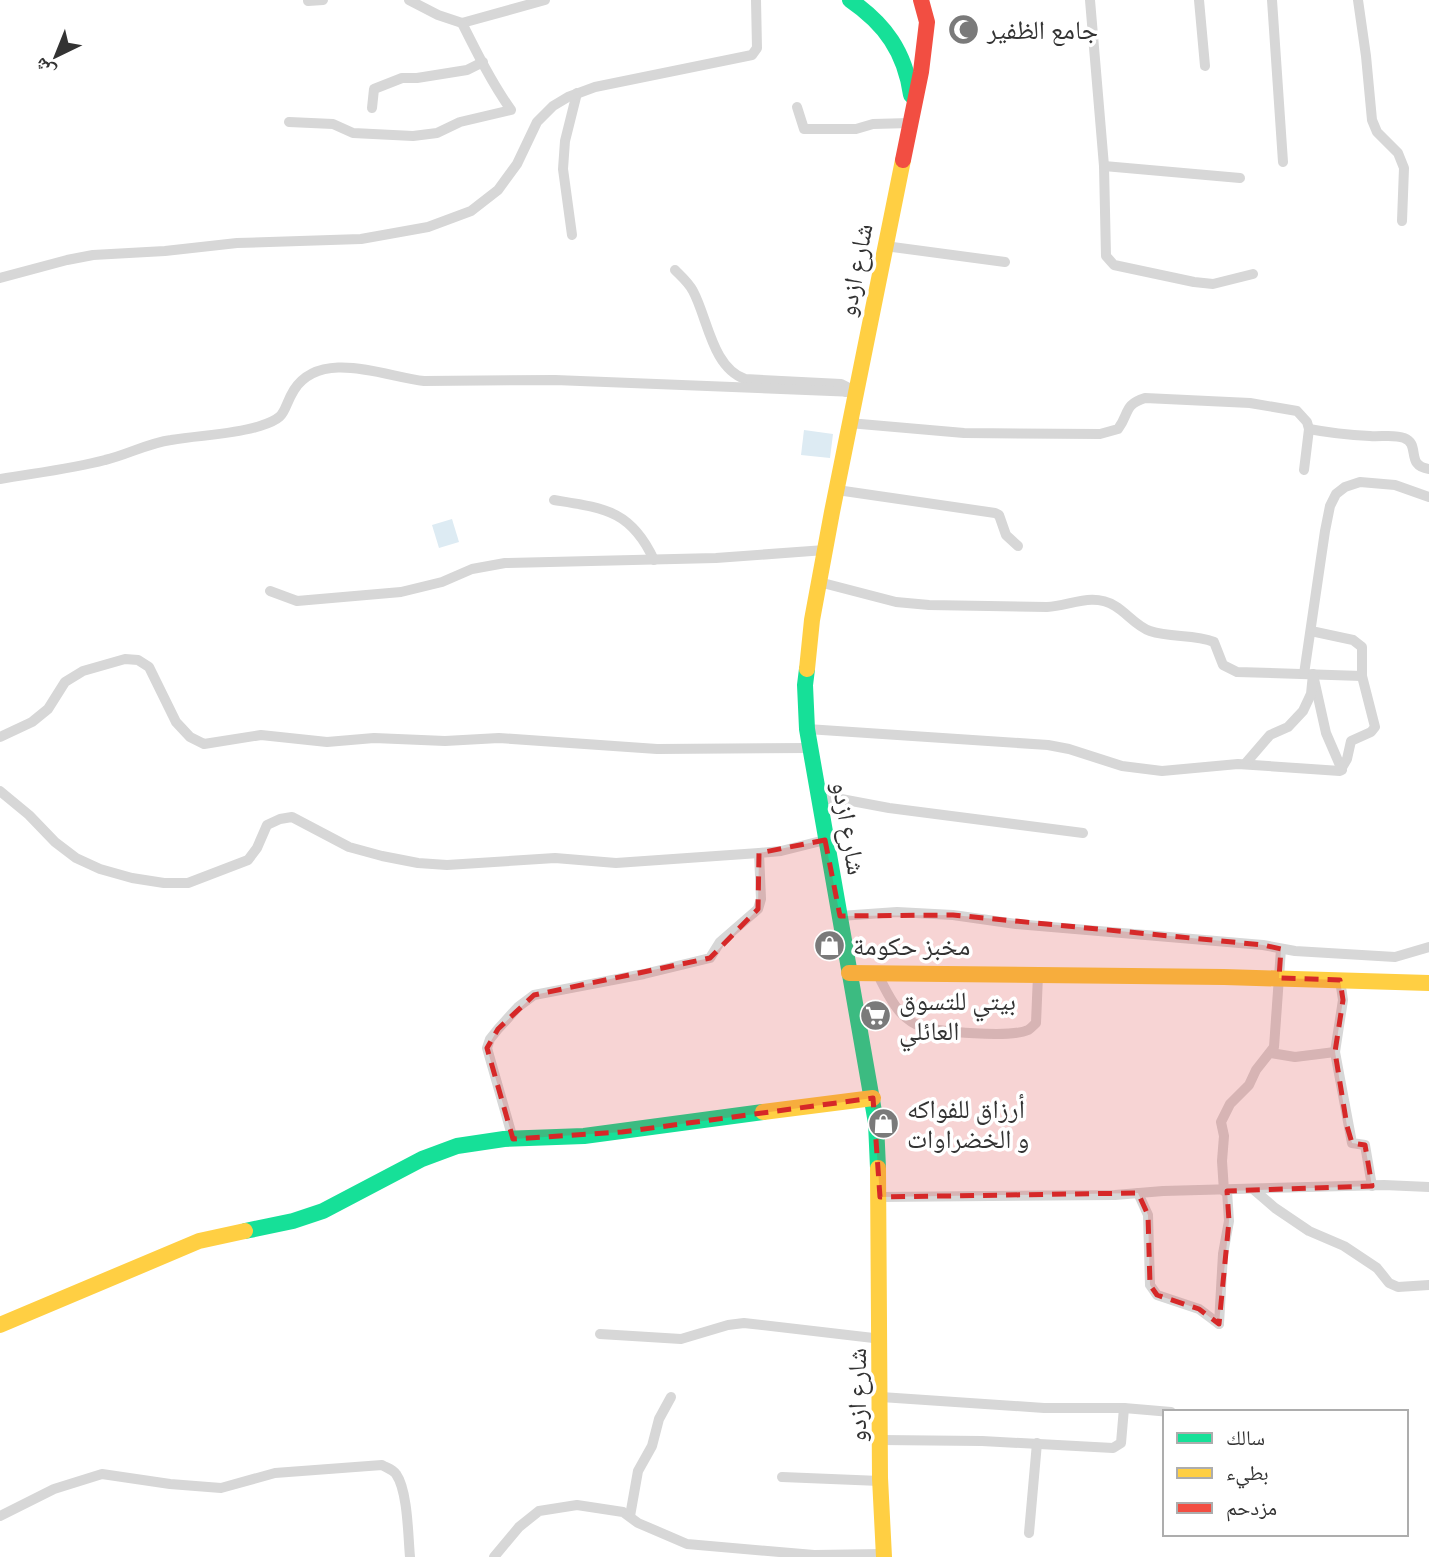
<svg xmlns="http://www.w3.org/2000/svg" width="1429" height="1557" font-family="'Titillium Web','Noto Naskh Arabic',sans-serif">
<rect width="100%" height="100%" fill="#fff"/>
<g fill="#ddebf3">
<path d="M804,430L833,434L830,458L801,455Z"/>
<path d="M452,519L459,542L439,548L432,525Z"/>
</g>
<g fill="none" stroke-linecap="round" stroke-linejoin="round">
<g stroke="#d7d7d7" stroke-width="10">
<path d="M409,0L438,15L462,23L545,0"/>
<path d="M1090,0L1104,166L1106,256L1114,265L1194,282L1213,284L1253,274"/>
<path d="M1199,0L1205,66"/>
<path d="M1272,0L1283,162"/>
<path d="M1358,0L1366,56L1372,120L1377,132L1398,153L1404,168L1402,221"/>
<path d="M308,1L323,0"/>
<path d="M797,107L804,129H856L873,124L910,123"/>
<path d="M372,108L374,89L402,78H417L467,70L483,62"/>
<path d="M289,122L333,124L353,133L413,136L437,133L460,122L511,110C492,83 477,53 462,23"/>
<path d="M1104,166L1240,178"/>
<path d="M572,235L563,169L565,141L577,93"/>
<path d="M885,246L1005,262"/>
<path d="M675,270C682,277 689,283 693,291C708,319 712,367 745,379L841,384L847,387L846,392"/>
<path d="M0,278L67,260L93,255L165,251L237,243L361,239L428,227L471,211L498,190L517,164L537,122L553,106L568,97L595,87L752,55L757,48L756,0"/>
<path d="M849,423L964,433L1100,434L1118,429C1130,413 1123,405 1145,398L1250,403L1297,411L1307,422L1309,429L1304,470"/>
<path d="M1309,429C1330,433 1350,435 1370,436C1380,437 1395,434 1404,438C1421,444 1405,466 1429,469"/>
<path d="M0,479C35,473 71,469 105,460C127,455 148,443 171,440C200,435 232,435 260,426C289,417 281,411 294,390C321,348 386,377 424,381L555,380L856,392"/>
<path d="M837,490L995,513L999,515L1006,535L1018,546"/>
<path d="M554,500C604,508 631,510 654,560"/>
<path d="M819,582L896,602L929,605L1047,607C1070,606 1092,592 1115,606C1127,613 1136,626 1150,631C1171,638 1194,634 1214,642L1223,665L1237,672L1362,676"/>
<path d="M270,591L297,601L401,592L442,582L472,569L505,563L716,558L825,550"/>
<path d="M1304,674L1325,531L1330,506L1336,494L1345,487L1360,482L1395,485L1429,497"/>
<path d="M1314,679L1326,733L1342,770"/>
<path d="M807,729L1048,745L1069,749L1122,766L1162,771L1238,764L1340,771L1347,759L1351,741L1371,732L1375,727L1362,676V647L1353,640L1311,631"/>
<path d="M0,737L32,722L48,709L65,682L83,671L125,659L138,660L149,667L176,722L190,737L204,744L261,735L327,742L374,738L445,741L499,738L657,749L810,748"/>
<path d="M1245,764L1270,735L1288,727L1303,711L1311,694L1313,674"/>
<path d="M0,791L29,815L55,842L76,858L100,869L132,878L164,883H188L248,860L257,848L267,825L280,819L292,817L349,847L382,856L418,863L447,865L555,858L616,863L759,853L781,851L825,840"/>
<path d="M818,799H841L889,808L1083,833"/>
<path d="M840,916L897,912L953,915L1016,924L1263,945L1295,951L1395,957L1429,947"/>
<path d="M877,973C884,986 891,1003 902,1014C907,1019 914,1024 920,1026C939,1032 1010,1038 1028,1030C1030,1029 1034,1025 1036,1023L1038,975"/>
<path d="M1340,980L1343,1000L1335,1052L1352,1143L1365,1145L1372,1186"/>
<path d="M1271,1053L1295,1057L1335,1052"/>
<path d="M513,1139L487,1048L490,1039L498,1029L518,1007L534,995L644,974L710,958L720,942L758,909L761,899L759,853"/>
<path d="M1253,1189L1275,1208L1309,1231L1344,1246L1377,1268L1389,1283L1398,1287L1429,1285"/>
<path d="M1224,1191L1222,1161L1224,1136L1221,1122L1230,1104L1249,1085L1256,1070L1274,1047L1281,949"/>
<path d="M1138,1193L1148,1215L1150,1285L1157,1295L1199,1309L1219,1324"/>
<path d="M880,1197L1115,1195L1163,1191L1384,1185L1429,1187"/>
<path d="M1219,1324L1223,1254L1229,1221L1227,1191"/>
<path d="M600,1334L681,1339L728,1325L744,1323L882,1339"/>
<path d="M881,1397L1044,1408H1124L1171,1412"/>
<path d="M881,1440L982,1441L1113,1448L1121,1443L1124,1408"/>
<path d="M782,1477L880,1481"/>
<path d="M0,1516L54,1489L102,1474L170,1484L221,1488L275,1473L382,1465C387,1468 392,1469 396,1474C408,1491 408,1536 410,1557"/>
<path d="M630,1516L638,1471L652,1446L659,1419L671,1397"/>
<path d="M1029,1533L1037,1443"/>
<path d="M494,1557L519,1527L539,1511L577,1505L623,1512L638,1523L687,1544L814,1555L884,1554"/>
</g>
<g stroke="#16e098" stroke-width="16">
<path d="M850,0C885,24 905,52 911,95"/>
<path d="M807,669L805,685L807,729L876,1123L878,1168"/>
<path d="M245,1231L293,1221L323,1211L422,1159L457,1146L504,1139L584,1136L763,1112"/>
</g>
<g stroke="#ffcf43" stroke-width="16">
<path d="M807,669L812,620L832,512L903,160"/>
<path d="M849,973L1224,977L1429,983"/>
<path d="M763,1112L873,1098"/>
<path d="M878,1168L880,1478L884,1557"/>
<path d="M0,1325L199,1241L245,1231"/>
</g>
<path stroke="#f24e42" stroke-width="16" d="M903,160L921,72L927,22L921,0"/>
</g>
<path fill="#d62828" fill-opacity="0.2" stroke="#d62828" stroke-width="5" stroke-dasharray="14 9" stroke-linejoin="round" d="M825,840L840,916L953,915L1263,945L1281,949L1279,978L1340,980L1343,1000L1335,1052L1347,1126L1352,1143L1365,1145L1372,1186L1227,1191L1229,1221L1219,1324L1199,1309L1157,1295L1150,1285L1148,1215L1138,1193L880,1197L873,1098L622,1132L513,1139L487,1048L498,1029L534,995L710,958L758,909L759,853Z"/>
<defs>
<symbol id="mosque-disc" viewBox="-11 -11 22 22"><circle r="9.5" fill="#7a7a7a" stroke="#fff"/><path d="M3.5-4.9A6 6 0 1 0 3.5 4.9A5 5 0 1 1 3.5-4.9Z" fill="#fff"/></symbol>
<symbol id="shop-disc" viewBox="-11 -11 22 22"><circle r="9.5" fill="#7a7a7a" stroke="#fff"/><path d="M-5-2.5h2.3a2.7 3.5 0 0 1 5.4 0H5L5.5 6h-11ZM-1.5-2.5h3a1.5 2.3 0 0 0-3 0Z" fill="#fff"/></symbol>
<symbol id="supermarket-disc" viewBox="-11 -11 22 22"><circle r="9.5" fill="#7a7a7a" stroke="#fff"/><path d="M-6-5.5h2.5l.6 2H6L4.5 2H-2.5L-4.4-4H-6ZM-1.5 3.2a1.3 1.3 0 1 0 .1 0ZM3 3.2a1.3 1.3 0 1 0 .1 0Z" fill="#fff"/></symbol>
</defs>
<g fill-rule="evenodd">
<use href="#mosque-disc" x="946" y="12" width="35" height="35"/>
<use href="#shop-disc" x="812" y="928" width="35" height="35"/>
<use href="#supermarket-disc" x="858" y="998" width="35" height="35"/>
<use href="#shop-disc" x="866" y="1106" width="35" height="35"/>
</g>
<g text-anchor="middle" stroke-width="7" stroke-linejoin="round" paint-order="stroke">
<g font-size="26" fill="#333" stroke="#fff" text-anchor="start">
<text x="987" y="39">جامع الظفير</text>
<text x="853" y="955">مخبز حكومة</text>
<text x="899" y="1010">بيتي للتسوق<tspan x="899" dy="30">العائلي</tspan></text>
<text x="907" y="1118">أرزاق للفواكه<tspan x="907" dy="30">و الخضراوات</tspan></text>
</g>
<g font-size="26" fill="#333" stroke="#fff">
<text transform="translate(855 270) rotate(-79)" y="9">شارع ازدو</text>
<text transform="translate(849 828) rotate(80)" y="9">شارع ازدو</text>
<text transform="translate(857 1395) rotate(-90)" y="9">شارع ازدو</text>
</g>
</g>
<rect x="1163" y="1410" width="245" height="126" fill="#ffffff" stroke="#adadad" stroke-width="2"/>
<rect x="1177" y="1433" width="35" height="10" fill="#16e098" stroke="#adadad" stroke-width="2"/>
<text x="1226" y="1445" font-size="21" fill="#333333">سالك</text>
<rect x="1177" y="1468" width="35" height="10" fill="#ffcf43" stroke="#adadad" stroke-width="2"/>
<text x="1226" y="1480" font-size="21" fill="#333333">بطيء</text>
<rect x="1177" y="1503" width="35" height="10" fill="#f24e42" stroke="#adadad" stroke-width="2"/>
<text x="1226" y="1515" font-size="21" fill="#333333">مزدحم</text>
<g transform="translate(56 56) rotate(223)" stroke="#ffffff" stroke-width="5" paint-order="stroke">
<path d="M0-5L12 26L0 18L-12 26Z" fill="#333333"/>
<text y="-10" font-size="19" font-weight="bold" text-anchor="middle" fill="#333333">ش</text>
</g>
</svg>
